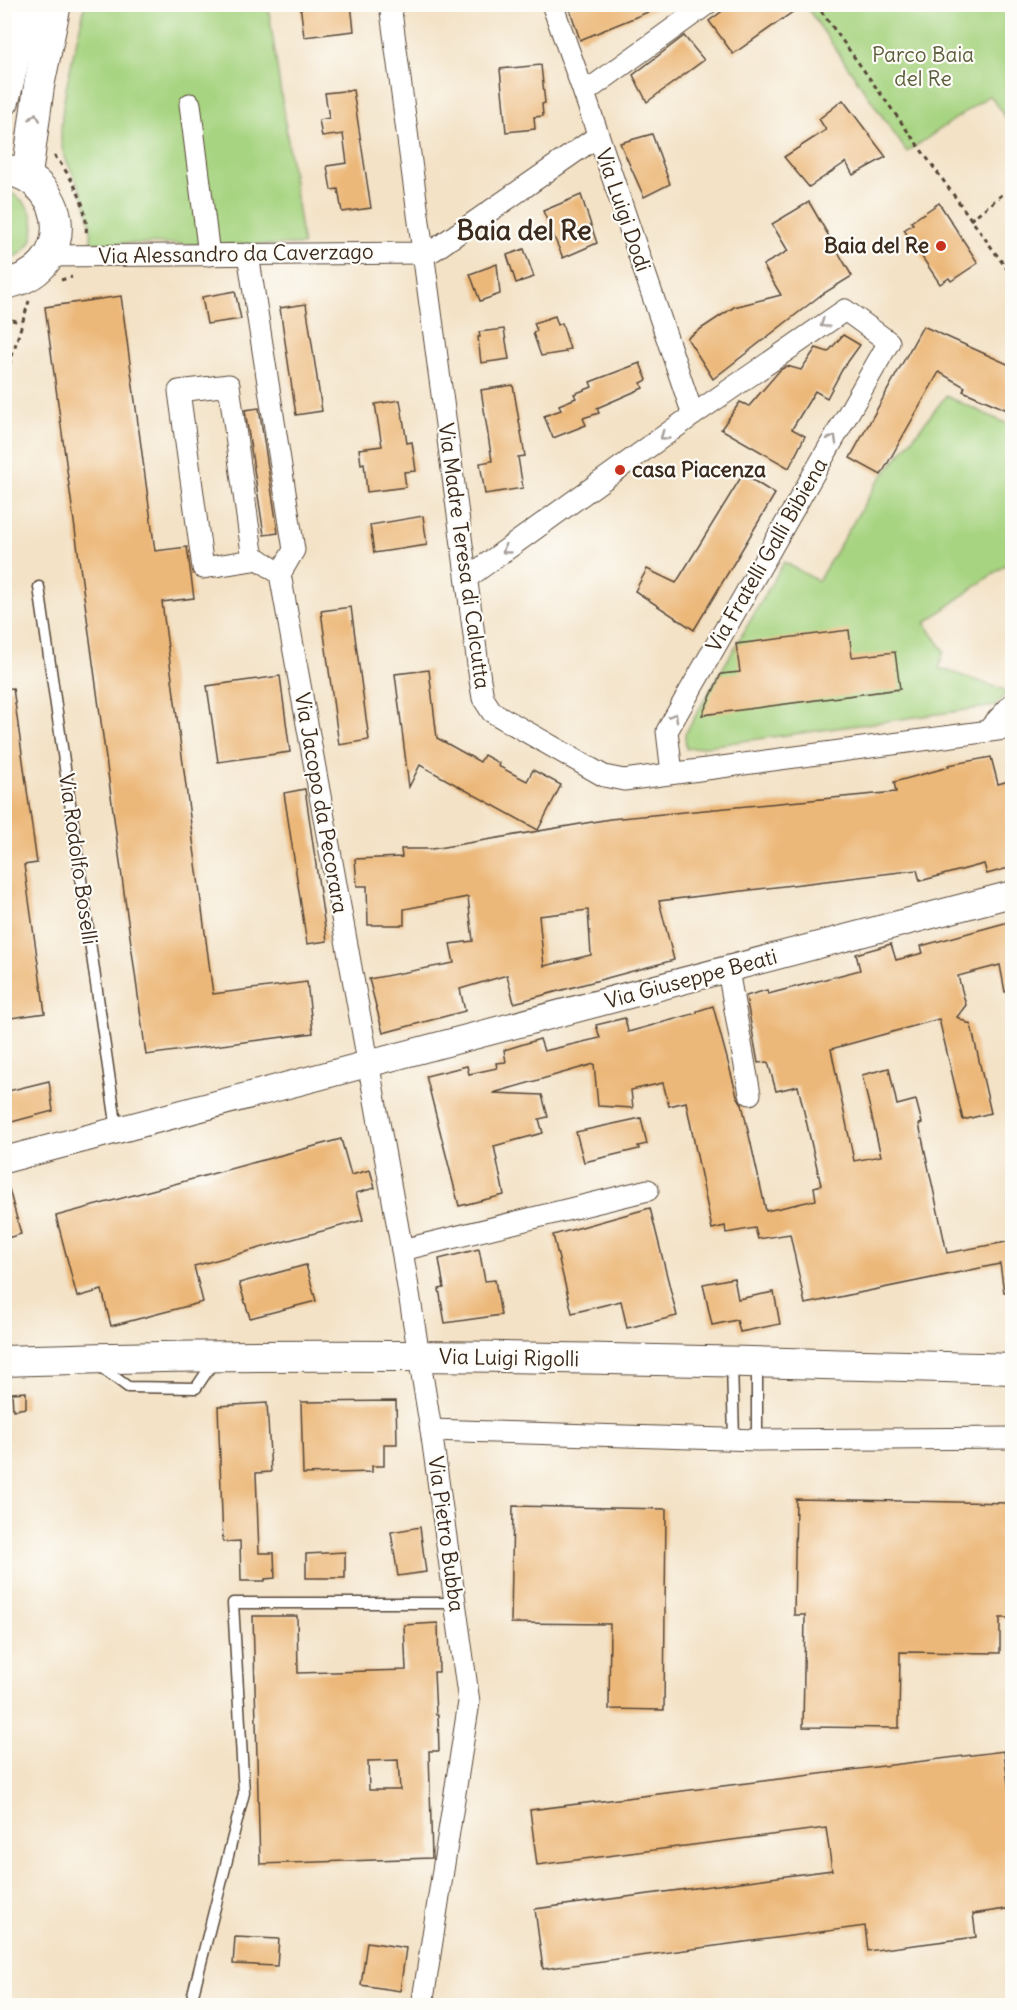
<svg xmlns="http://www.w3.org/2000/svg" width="1017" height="2010" font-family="Delius,sans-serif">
<rect width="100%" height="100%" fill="#fdfcf7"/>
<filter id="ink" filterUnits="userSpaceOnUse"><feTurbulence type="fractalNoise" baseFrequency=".0167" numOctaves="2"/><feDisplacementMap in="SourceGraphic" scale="12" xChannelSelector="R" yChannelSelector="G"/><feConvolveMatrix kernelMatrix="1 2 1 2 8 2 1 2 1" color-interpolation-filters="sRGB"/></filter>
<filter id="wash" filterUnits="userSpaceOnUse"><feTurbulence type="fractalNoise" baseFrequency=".008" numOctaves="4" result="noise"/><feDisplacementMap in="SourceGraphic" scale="24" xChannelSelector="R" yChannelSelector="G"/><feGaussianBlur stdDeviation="1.35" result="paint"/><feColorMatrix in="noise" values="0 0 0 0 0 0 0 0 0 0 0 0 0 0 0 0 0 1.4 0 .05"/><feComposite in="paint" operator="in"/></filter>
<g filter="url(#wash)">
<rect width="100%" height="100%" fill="#f3e2c6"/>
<g fill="#a7d481" stroke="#717f50" stroke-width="1.5">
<path d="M85,5H268L303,245L91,243C92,219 85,198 74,176C70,168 65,160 63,151C54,120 78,38 85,5Z"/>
<path d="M805,5H1012V127L990,95L907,152Z"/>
<path d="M4,191C42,200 45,253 5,260Z"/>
<path d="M946,396L1012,426V560L925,623L944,651L939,668L1008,691L995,706L686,749L685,734L784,562L818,581L877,483Z"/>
</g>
<g id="blocks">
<g fill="#ecb879" fill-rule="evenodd">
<path d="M300,4H351L354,31L304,37Z"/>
<path d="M568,4H665V5L580,40Z"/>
<path d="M732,4H804L733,54L709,21Z"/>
<path d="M684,36L704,60L647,102L633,75Z"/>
<path d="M541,65L545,103L542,104L543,116L534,117L535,129L506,132L500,69Z"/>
<path d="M353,90L371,208L342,212L338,189L331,190L327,166L347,163L343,134L322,137L319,120L329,118L325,93Z"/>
<path d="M843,100L886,157L853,175L846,162L809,187L784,157L826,130L819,119Z"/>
<path d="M652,134L670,184L644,197L620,143Z"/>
<path d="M581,195L597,243L563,258L543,211Z"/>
<path d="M809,202L852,276L821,295L713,379L687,338L734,307L781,295L763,265L788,251L772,224Z"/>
<path d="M939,203L978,263L951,281L949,278L940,284L904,230L913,224L911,222Z"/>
<path d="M524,249L534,277L516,283L507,255Z"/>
<path d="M497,264L500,294L480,301L470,274Z"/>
<path d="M235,291L241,319L207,324L202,297Z"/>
<path d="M121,296L155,551L187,547L194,598L162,602L213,994L307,982L313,1033L146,1055L45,307Z"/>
<path d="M306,304L322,411L296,415L280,308Z"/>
<path d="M555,316L558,325L562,323L570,349L565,350L566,352L541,356L533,333L537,331L534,323Z"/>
<path d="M923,326L1012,366V412L963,391L965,387L939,372L881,475L850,458Z"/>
<path d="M504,329L509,359L481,363L478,337H480L479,332Z"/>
<path d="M843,335L860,345L842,370L827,398L815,391L792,429L805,436L789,468L721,429L740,402L749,406L780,370L787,366L801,370L816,348L828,352Z"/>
<path d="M640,363L647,380L641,383L643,388L597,408L599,413L583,418L586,425L553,438L544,416L561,410L559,405L576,398L574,394L592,387L590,382Z"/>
<path d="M513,385L525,456L518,457L523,488L485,494L480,463L492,461L481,390Z"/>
<path d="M400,400L407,443L412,442L416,471L404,472L406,487L367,492L364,463L361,464L359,449L382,446L375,404Z"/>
<path d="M259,408L278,533L264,535L245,410Z"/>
<path d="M743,474L775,494L694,630L635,591L647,569L676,583Z"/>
<path d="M423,516L427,545L374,553L370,525Z"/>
<path d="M351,607L369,740L339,745L321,611Z"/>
<path d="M849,630L852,657L895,652L900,689L702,715L721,674L740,672L736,644Z"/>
<path d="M429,670L437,738L480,762L484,755L499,763L498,766L527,781L533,770L561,785L538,830L420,765L409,787L395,674Z"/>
<path d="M280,676L290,752L218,762L207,686Z"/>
<path d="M13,688L37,863L24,865L45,1013L4,1019V689Z"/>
<path d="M991,757L998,784L1012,780V812L1007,813L1012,833V867L987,874L984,864L920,881L917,870L659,901L674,960L514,1003L507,975L460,989L465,1011L383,1033L369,979L454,963L450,944L473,941L468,897L404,909V925H368L367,886H357L355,859L402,857L401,849H432L610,819L896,792L894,782L949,767L948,765ZM588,910L591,955L544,966L539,916Z"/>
<path d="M305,789L327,941L307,944L284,793Z"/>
<path d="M1012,921V991L1005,992L1000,965L958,976L966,1005L957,1017L971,1025L991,1113L963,1120L939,1019L831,1049L854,1161L881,1156L862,1075L889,1068L897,1105L916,1100L922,1123L919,1124L947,1253L1012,1241V1292H1004L1000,1264L805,1304L790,1234L758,1239L755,1228L726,1233L725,1226L712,1229L686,1102L669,1106L663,1083L631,1090L633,1108L598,1106L594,1064L493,1093L542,1095L548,1117L539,1119L543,1133L494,1146L504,1195L459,1206L426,1076L467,1066L469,1074L497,1068L496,1063L506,1062L504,1050L540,1039L544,1051L600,1038L596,1025L625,1018L628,1032L697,1013V1011L713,1006L737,1096L742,1104L766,1211L816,1200L814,1187L821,1185L798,1086L776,1091L768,1062L758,1063L746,996L767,990L768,994L860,970L856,954L891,944L896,960L923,953L921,946Z"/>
<path d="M49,1081L53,1111L4,1124V1092Z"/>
<path d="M641,1118L647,1144L638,1146L639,1149L584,1162L576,1132Z"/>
<path d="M341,1139L351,1175L370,1170L375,1188L356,1193L363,1220L194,1266L203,1302L111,1326L102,1290L77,1297L56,1216Z"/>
<path d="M4,1189H9L21,1234L4,1239Z"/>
<path d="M650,1208L677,1316L627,1328L621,1301L572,1313L553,1235Z"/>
<path d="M479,1249L485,1281L495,1280L501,1315L445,1323L439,1289L444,1288L439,1259Z"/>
<path d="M306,1265L316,1301L250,1318L239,1283Z"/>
<path d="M734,1278L738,1299L774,1292L780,1324L740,1332L737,1320L712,1325L703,1284Z"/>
<path d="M26,1392V1408L13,1410L12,1393Z"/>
<path d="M396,1401L397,1444H384V1466H372V1472L303,1474L301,1402Z"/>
<path d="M267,1403L271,1472L256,1473L259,1553H274L275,1578L265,1579V1581H241L240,1541L223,1542L218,1406Z"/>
<path d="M796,1499L1012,1503V1618H1000V1653L900,1652L899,1728L803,1727L805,1615H794Z"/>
<path d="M513,1506L666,1509L664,1710L609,1709L610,1624L511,1623Z"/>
<path d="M420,1527L426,1572L398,1576L391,1532Z"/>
<path d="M345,1552V1578H306V1554Z"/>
<path d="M253,1616H297L298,1673L406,1670L404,1625L438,1623L439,1672H434L436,1715H438L439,1751H429L432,1858L260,1864ZM398,1760L400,1790H369L368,1761Z"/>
<path d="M1004,1751L1012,1817V1908L973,1914L976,1937L868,1951L865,1926L543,1969L535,1909L832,1870L826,1828L537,1865L530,1810Z"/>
<path d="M235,1937L279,1939L277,1966L233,1964Z"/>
<path d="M367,1942L406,1948L400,1991L361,1985Z"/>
</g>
</g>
</g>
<g filter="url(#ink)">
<use href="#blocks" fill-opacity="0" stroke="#574637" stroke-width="1.5"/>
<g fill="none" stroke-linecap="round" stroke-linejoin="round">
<defs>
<g id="service">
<path d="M39,587L117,1130"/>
<path d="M732,1363L734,1439"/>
<path d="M757,1364V1440"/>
<path d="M98,1365L128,1387L196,1388L214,1361"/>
<path d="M190,2006L244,1793L233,1603H456"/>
</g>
<g id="minor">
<path d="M390,4L480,680L483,698L492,712L604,776L624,780L1012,728"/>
<path d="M552,4L584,93L693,415"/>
<path d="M584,93L707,4"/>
<path d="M190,104L209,255"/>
<path d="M248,254L294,550L280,574"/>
<path d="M49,256L423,253L434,250L598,136"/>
<path d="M253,560L229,385L179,391L203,568L253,560L259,559L280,574L402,1250L431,1430L469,1702L422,2006"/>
<path d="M467,578L693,415L845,310L889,342L667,731L672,773"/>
<path d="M988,730L1012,704"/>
<path d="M728,970L750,1094"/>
<path d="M402,1250L648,1190"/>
<path d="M431,1430L757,1440L1012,1438"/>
</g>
<path id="tertiary" d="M4,1160L1012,894"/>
<g id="secondary">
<path d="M4,101L28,4"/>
<path d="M4,169C74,182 75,273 4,284"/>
<path d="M27,175L39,86L56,4"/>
<path d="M4,1361C340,1349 677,1360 1012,1369"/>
</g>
</defs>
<use href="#service" stroke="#574637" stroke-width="13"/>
<use href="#minor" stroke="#574637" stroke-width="23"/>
<use href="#tertiary" stroke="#574637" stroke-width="28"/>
<use href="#secondary" stroke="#574637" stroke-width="32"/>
<g stroke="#574637" stroke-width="3" stroke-dasharray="4.5 4.5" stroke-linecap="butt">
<path d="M816,4L1012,276"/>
<path d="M54,155C72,178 89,205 86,236"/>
<path d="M970,220L1012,187"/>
<path d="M61,280L72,277"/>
<path d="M12,320L21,322"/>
<path d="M4,382L29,301"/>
</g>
<use href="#service" stroke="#fff" stroke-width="10"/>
<use href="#minor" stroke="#fff" stroke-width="21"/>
<use href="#tertiary" stroke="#fff" stroke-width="26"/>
<use href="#secondary" stroke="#fff" stroke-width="30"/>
</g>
<defs><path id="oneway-chevron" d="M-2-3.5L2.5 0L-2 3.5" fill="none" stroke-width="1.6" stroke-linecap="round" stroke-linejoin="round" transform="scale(1.5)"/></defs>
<g stroke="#a79f9a">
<use href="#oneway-chevron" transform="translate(35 117) rotate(-83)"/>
<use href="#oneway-chevron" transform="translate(824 324) rotate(145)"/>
<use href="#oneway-chevron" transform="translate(664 436) rotate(144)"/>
<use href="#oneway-chevron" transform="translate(833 439) rotate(-60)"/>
<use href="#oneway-chevron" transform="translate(506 550) rotate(144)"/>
<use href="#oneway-chevron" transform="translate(674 717) rotate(-60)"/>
</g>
</g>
<g fill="#c8321e" stroke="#fdfcf7" stroke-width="2">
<circle cx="941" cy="246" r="6"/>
<circle cx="620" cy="470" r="6"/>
</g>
<g text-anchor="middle" stroke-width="4.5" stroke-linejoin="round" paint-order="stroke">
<g font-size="21" fill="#5b5d3c" stroke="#fdfcf7">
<text x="923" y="62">Parco Baia<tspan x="923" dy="24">del Re</tspan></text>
</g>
<g font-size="21" fill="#3b2a1e" stroke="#fdfcf7">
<text transform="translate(623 210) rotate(71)" y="7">Via Luigi Dodi</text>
<text transform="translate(236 254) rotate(-1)" y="7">Via Alessandro da Caverzago</text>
<text transform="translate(767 555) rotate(-60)" y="7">Via Fratelli Galli Bibiena</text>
<text transform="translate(464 556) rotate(82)" y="7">Via Madre Teresa di Calcutta</text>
<text transform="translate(321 803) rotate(80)" y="7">Via Jacopo da Pecorara</text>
<text transform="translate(78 859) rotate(82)" y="7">Via Rodolfo Boselli</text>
<text transform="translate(691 979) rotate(-15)" y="7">Via Giuseppe Beati</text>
<text transform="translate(509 1358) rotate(1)" y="7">Via Luigi Rigolli</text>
<text transform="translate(446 1534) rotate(82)" y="7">Via Pietro Bubba</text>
</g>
<g font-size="21" font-weight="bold" fill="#3b2a1e" stroke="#fdfcf7" text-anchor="end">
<text x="929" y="253">Baia del Re</text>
<text x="632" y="477" text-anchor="start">casa Piacenza</text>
</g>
<g font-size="27" font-weight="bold" fill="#3b2a1e" stroke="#fdfcf7">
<text x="524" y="240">Baia del Re</text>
</g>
</g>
<rect width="1017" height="2010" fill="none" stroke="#fdfcf7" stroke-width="24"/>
</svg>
